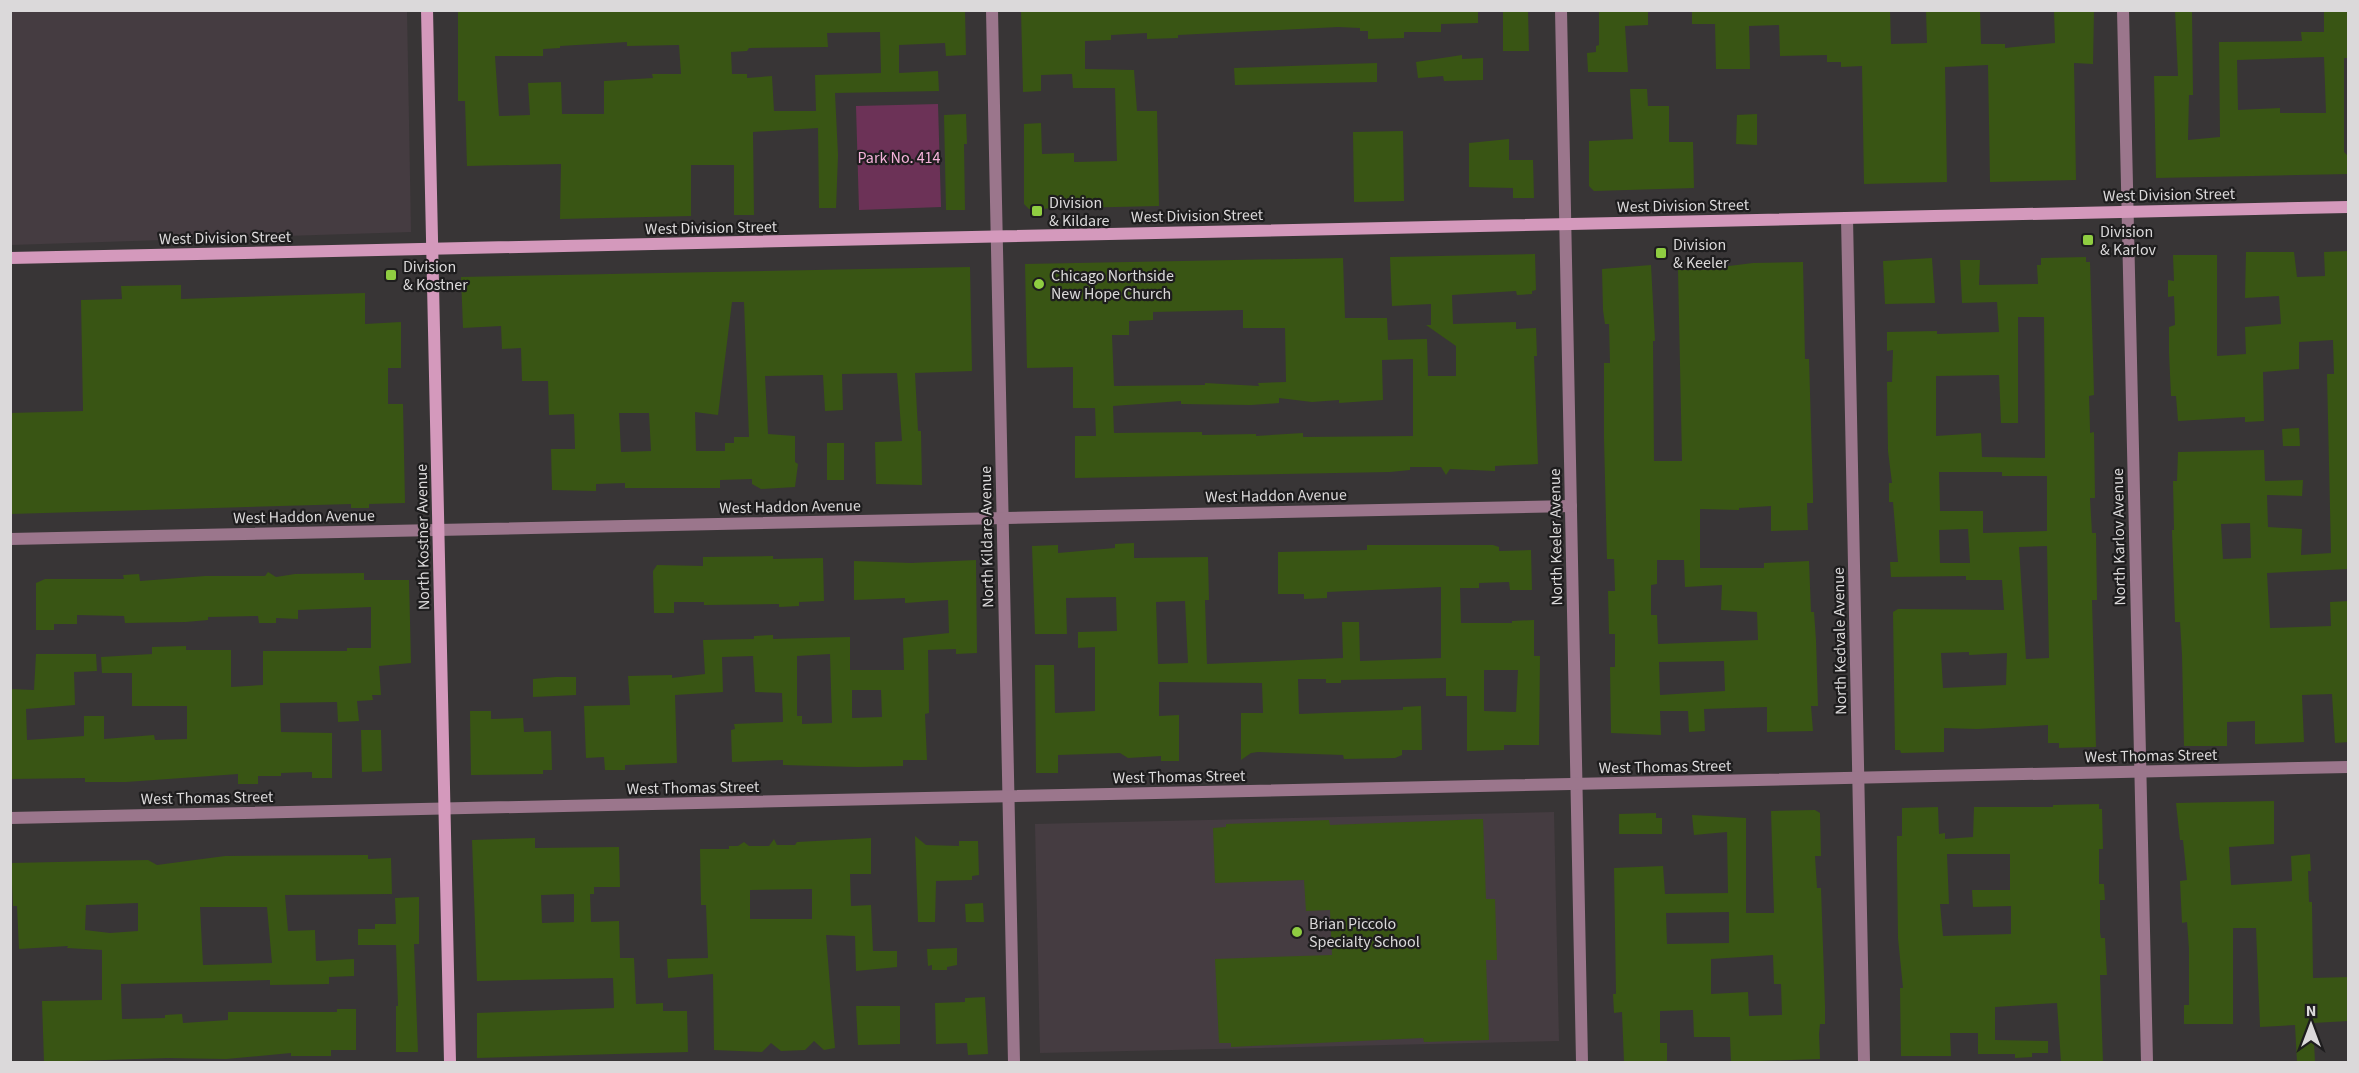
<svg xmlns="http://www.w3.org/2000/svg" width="2359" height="1073" font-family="'Source Sans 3',sans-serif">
<rect width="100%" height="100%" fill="#383536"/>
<g fill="#453c41">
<path d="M10,11H407L411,232L11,245Z"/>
<path d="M1554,812L1559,1041L1040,1053L1035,824Z"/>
</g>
<path fill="#6c3257" d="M938,104L941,207L859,210L856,106Z"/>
<g fill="#395514" fill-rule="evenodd">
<path d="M458,10H965L966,55L946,56L945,43L899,45V73L938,71L939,91L835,93L838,155L836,208H819L818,128L753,132L754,215H734V165H691V216L560,219L561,164L467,166L465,101H458ZM880,32L881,73L815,75L816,111H774L772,76L747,78V74H732L731,52L747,51L749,48L828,47L827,33ZM627,42V46L679,45L681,74H652L653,78L604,81V114H562L561,82L528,83L530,115L499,116L495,56H543V49L560,48V46Z"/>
<path d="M1021,10H1478V23L1441,24V32H1404V38L1368,39V31H1360V28L1338,27L1178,35V38L1147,39V33L1111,35V40L1085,41V69L1134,70L1137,111H1157L1159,206L1029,209L1024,204V124L1041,123L1042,154L1074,153V162L1117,161L1115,88H1073L1072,74L1041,75V91L1023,92Z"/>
<path d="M1503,10H1528L1529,51H1503Z"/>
<path d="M1599,10H1648V25L1625,26L1628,72H1588L1587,53L1596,52V46L1599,45Z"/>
<path d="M1692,10H1890L1891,44L1927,43L1926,10H1980L1981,44H2005V48L2055,43L2054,10H2094L2093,64L2074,63L2076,180L1990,182L1988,65L1945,67L1947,182L1864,184L1862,66L1841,67V62H1827V55L1780,56L1779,25L1749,26L1750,69H1716L1715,24H1692Z"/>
<path d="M2175,10H2192L2193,95H2189L2188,140L2220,137L2219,42L2302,41L2301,32H2324V10H2349V58H2344V152L2347,155L2348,174L2156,178L2154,76H2178ZM2324,57L2326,113H2280V108L2238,110L2237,60Z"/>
<path d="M1462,55V59L1483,58V80L1444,81L1443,76L1418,78L1416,62Z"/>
<path d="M1377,63V82L1235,85L1234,68Z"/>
<path d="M1630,89H1647L1648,106H1669V142H1693L1694,188L1594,191L1589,186V141L1633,139Z"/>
<path d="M966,114L967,144H964L965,210H946L944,115Z"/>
<path d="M1757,114V145L1736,144L1737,115Z"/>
<path d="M1403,131L1404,201L1354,202L1353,132Z"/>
<path d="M1509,139V160H1533L1534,198H1513V188L1469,187V143Z"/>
<path d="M2349,251V569L2267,573L2270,628L2331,626L2330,602L2349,601V742L2335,743L2332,694L2302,695L2304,742L2255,744V721L2227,722V746H2184L2182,655L2180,622H2175L2172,530H2174L2173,481H2177L2178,452L2264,450L2265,481L2303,480L2302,496L2267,495L2268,527L2302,529L2301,555L2331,553L2327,374H2334L2333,340L2299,342V369L2263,372L2264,421L2245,422V417L2178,421L2176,396H2171L2169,353V327L2175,325L2174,296L2168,297V280L2174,281L2173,255H2217V356L2246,354L2245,327L2281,324L2279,296L2245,298L2246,252H2294L2297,277L2325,276L2324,252ZM2250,523L2251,558L2223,559L2221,524Z"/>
<path d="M1535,254L1536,290L1532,291V294L1517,295L1516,291L1452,295L1453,324L1516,322V329L1536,328L1537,356H1534L1538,464L1495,466V471L1450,469L1446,475L1441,467H1410V470L1390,472L1075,478V436H1096L1095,408H1073V367L1027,368L1025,264L1343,258L1345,318H1387L1388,340L1427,339L1428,376H1456V346L1426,325H1431V304L1392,306L1390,257ZM1243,310V328H1285L1286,382L1258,383L1259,386L1205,383V385L1114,386L1112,335H1129V321L1153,320V312ZM1413,359V436L1303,437V433L1256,436V434L1202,435V432L1114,433L1113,406L1181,401V404L1251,405L1279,403V398L1312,402L1339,400V403L1383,400L1382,360Z"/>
<path d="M2086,257V262H2090L2093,357L2094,395L2089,396L2090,429V433L2094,432L2095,498H2090L2092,533H2096L2097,600H2092L2096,747L2059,748V743H2048V725L1977,729L1944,728V752L1901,753L1900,750H1895L1893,612L1898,609L2004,610L2002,580H1966V576L1891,577L1890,562H1898L1893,502H1889V483H1892L1888,451L1887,382H1892L1893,350L1887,351V332L1937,331V334L1999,332L1997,302L1962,303L1960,260H1980L1979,285L2038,284L2037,265H2041V258ZM2018,317H2044L2045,458L1982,457L1981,433L1936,436V376L1999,375L2001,423H2018ZM1939,472H2002V476H2047V531L1983,533V511H1940ZM1968,529L1970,563H1940L1939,530ZM2047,546L2049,658L2026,659L2019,547ZM1969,652V655L2007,653L2006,685L1943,688L1941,653Z"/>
<path d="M1932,258L1935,303L1885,304L1883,261Z"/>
<path d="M1803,262L1805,359H1809L1813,493V503H1807L1808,530L1771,531V506L1739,508V510L1700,509V568H1764V563L1809,561L1811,612H1814L1816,640L1818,706H1811L1813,731L1767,732V707L1704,709L1705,731L1689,732L1688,711H1660L1661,735L1611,733L1610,667H1615V634H1609L1608,591H1615L1614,559H1607L1604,439V363H1610L1609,324H1605L1603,310L1602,269L1651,265L1655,341H1653L1654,461H1682L1678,270H1713V268L1753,263ZM1657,560H1684L1685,587L1722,585L1721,610L1757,612L1758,640L1658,644L1657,615H1651V585L1657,584ZM1724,661L1725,691L1660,695L1659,662Z"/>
<path d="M970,267L972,371L915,373L918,431H921L922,485L876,484L875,442L902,441L897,373L842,374L843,410L825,411L823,375L765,376L768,434L795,436V462L798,464L795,487L761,489L752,484V479L720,480V488H625V483L596,484V491L552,490L551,449H575L574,414L549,415L548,381H522L521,348L502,349L501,326L463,328L461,277ZM732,302H744L749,437H734V443H725V451H696L695,412L718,415ZM619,413H649L651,451L621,452Z"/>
<path d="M181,285V299L365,293V324L401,322V368H388V404H403L405,503L369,504V508H351V504L10,514V413L83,411L81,300L122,299L121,286Z"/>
<path d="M2299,428L2300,446H2283L2282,429Z"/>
<rect x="827" y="443" width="17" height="37"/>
<path d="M1134,543V558L1208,557L1209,600H1205L1207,664L1343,658L1342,622H1359L1360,661L1441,658V587L1327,592V598L1304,599V594H1278V552L1367,550V545H1493L1499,547V551L1531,550L1532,590H1510L1509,582L1479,583V588H1460L1461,623H1512V621L1534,620V656H1540L1539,745H1504V750L1467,751V696H1446V678L1341,680V683H1326V679H1298L1299,714L1403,710V707L1421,706L1422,750H1402V755L1395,758L1344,759L1343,755L1258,752L1251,753L1241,760V713H1263L1262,683L1159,682V716L1179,715V761H1161V756L1128,758L1120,753L1058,755V773H1036L1035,665H1054L1055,713L1095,711V647L1078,648V632L1117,631L1116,597L1066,598L1067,634H1035L1032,546L1058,545V553L1115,548V544ZM1185,601L1188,663L1158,664L1156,602ZM1484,670H1518L1516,712L1484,711Z"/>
<path d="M773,556V559L823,558L824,601L799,602V606L779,607V604L704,605V602H674V613H654L653,571L657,565L703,566V557Z"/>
<path d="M976,560L977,653L956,654V649L928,650L929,713L925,714L927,760H903V766L858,767L783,765V760L732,762L731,730L735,729L734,724L783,722L782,693L755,692L753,656L722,657L723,692L675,695L677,763L625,765V770H605L604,757L586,758L584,706L630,705L628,676L672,675V678L705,674L703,640L754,639V636L773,635V639L850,637V670H904L903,638L949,633L948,600L905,603V598L854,600V561L911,563ZM830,654L832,723L802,724V716H797V656ZM852,690H881L882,717L852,718Z"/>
<path d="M268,572L276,577L295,574L364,573V580H409L411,663L379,666L381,695H372L373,700L357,701L359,721L338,722L337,702L280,703L281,732L332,733V778H312V772L281,773V776H258V784H238V774L126,782H85V778L10,779V689L34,690L36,654H96L97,671L74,672L75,705L26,709L27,740L84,736V716H104V739L154,735L155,740L187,739V706H132V673H102L101,657L152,654V647L186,646V650H231V687L263,685V651H347V648H371V607L298,610V619L276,618V623H259L258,616L208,617V620L186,622L125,623L124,616L77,615V624H54V630H36V583L45,579H124L123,575L139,574L140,581L205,576H265Z"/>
<path d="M556,677H576V695L533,697V679Z"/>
<path d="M470,711H491V719L523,718L524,732L551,731L552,770H543V774L471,775Z"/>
<path d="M361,730H381L382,771L362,772Z"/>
<path d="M2274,801V844L2229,847L2231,885L2292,881L2291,856L2310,854L2311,871H2308L2309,902H2312L2313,978L2349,977V1021L2313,1023L2315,1062H2297L2295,1025L2260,1027L2256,928H2233V1024H2184V1005H2189V949L2187,922L2182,923L2180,881L2187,880L2183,840H2180L2176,803Z"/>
<path d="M2099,804V809H2102L2103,849H2099V884H2104L2105,900H2100V932L2101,938H2105L2106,958L2107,975H2100L2103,1062H2061L2057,1003L1995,1007V1040L2048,1041V1053H2032V1057L2015,1058V1054H1978V1033H1950L1951,1056H1901L1900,988H1903L1898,938L1897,862V836H1902V808L1938,807L1939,834L1945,833V839L1973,837L1974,807H2053V805ZM1947,854H2010V890H1972L1973,907L2011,906V934L1943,936L1940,904H1949Z"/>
<path d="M1815,810L1820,813L1821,856H1815L1817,888H1821L1825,1006V1024H1820L1819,1034L1820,1059L1731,1062L1730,1037H1694L1693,1010L1660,1011V1043H1667V1061L1624,1062L1622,1012L1614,1013L1613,994H1616L1614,868L1663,866L1665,894L1728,893L1727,832L1694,835L1692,815L1746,818V913H1774L1771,811ZM1729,912V943L1667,944L1666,913ZM1773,955L1774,984H1781L1782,1015L1749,1016L1748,992L1711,994V959Z"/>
<path d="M1656,813V818H1662V834H1619V814Z"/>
<path d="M1483,819L1486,899H1495L1497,960H1486L1489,1040L1424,1042L1423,1038L1231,1047V1043H1219L1215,959L1332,955L1330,910L1306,911L1304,880L1215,883L1213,828L1226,827V824L1329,820L1330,825Z"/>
<path d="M915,836L926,845L959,846V841H978L979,875L972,876V880L936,881L935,922H918Z"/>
<path d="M535,838V848L619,847L620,887H594V894H590L591,922L619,921L620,958H634L636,1004L663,1003V1011H687L688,1052L477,1058V1013L614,1008L613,978L477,981L472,840ZM574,894V922L542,923L541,895Z"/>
<path d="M871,838V874H850L851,906L871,905L873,951H897V967L856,971L855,936L826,935L835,1048L824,1050L814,1041L805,1050L781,1051L771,1043L762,1052L714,1050L713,974L668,978L667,959L708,958L706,905H701L700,849H729V846H738L744,842L749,846H769L774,839L777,845H795L797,842ZM812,889V919H750V890Z"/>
<path d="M368,855V859L391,858L392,894L285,895L288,931L315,930L316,961L354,959V976L329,977V984L270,985V980L121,984L122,1019L165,1018V1015L182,1014L183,1023L228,1020V1012H337V1009H356V1050H331V1056H291V1053L226,1059L168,1058L44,1062L42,1001L102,1000V950L67,948L68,946L19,949L17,906H13L11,863L148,860L157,865L225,856ZM138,903V931L110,933L85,930L86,905ZM200,907H267L272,963L203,965Z"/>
<path d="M419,897V944H414L418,1052H396V1006H398L396,945H358V929H375V924H396L395,898Z"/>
<path d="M983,903L984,922H966L965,904Z"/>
<path d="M957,948V965L947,967V970H932V965L928,966L927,949Z"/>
<path d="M985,997L988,1054L968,1055L967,1043L936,1044L935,1003L965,1002V998Z"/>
<path d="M856,1006H900V1044L858,1045Z"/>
</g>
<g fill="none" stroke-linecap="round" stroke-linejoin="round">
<g stroke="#9b768c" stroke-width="12">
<path d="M992,10L1014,1062"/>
<path d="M1561,10L1582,1062"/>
<path d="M2123,10L2147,1062"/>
<path d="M1847,218L1864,1062"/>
<path d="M10,539L1571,506"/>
<path d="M10,818L2348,767"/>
</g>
<g stroke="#d499bc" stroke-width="12">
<path d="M427,10L450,1062"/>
<path d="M10,258L2348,207"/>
</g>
</g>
<g fill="#8fcd41" stroke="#1e1d1e" stroke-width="2">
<rect x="1031" y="205" width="12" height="12" rx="3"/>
<rect x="2082" y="234" width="12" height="12" rx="3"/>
<rect x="1655" y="247" width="12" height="12" rx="3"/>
<rect x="385" y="269" width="12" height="12" rx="3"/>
<circle cx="1039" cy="284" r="6"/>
<circle cx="1297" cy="932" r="6"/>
</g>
<g text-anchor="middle" stroke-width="4.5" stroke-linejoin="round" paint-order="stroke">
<g font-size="16" fill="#f5b3da" stroke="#1e1d1e">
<text x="899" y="163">Park No. 414</text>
</g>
<g font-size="16" fill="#dbd9da" stroke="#1e1d1e">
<text transform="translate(2169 194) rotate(-1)" y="6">West Division Street</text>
<text transform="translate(1683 205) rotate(-1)" y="6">West Division Street</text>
<text transform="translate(1197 215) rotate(-1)" y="6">West Division Street</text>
<text transform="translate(711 227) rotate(-1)" y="6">West Division Street</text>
<text transform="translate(225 237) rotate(-1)" y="6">West Division Street</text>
<text transform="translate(1276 495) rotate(-1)" y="6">West Haddon Avenue</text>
<text transform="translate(790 506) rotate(-1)" y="6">West Haddon Avenue</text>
<text transform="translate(304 516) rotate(-1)" y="6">West Haddon Avenue</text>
<text transform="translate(422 537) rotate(-91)" y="6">North Kostner Avenue</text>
<text transform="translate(986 537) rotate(-91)" y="6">North Kildare Avenue</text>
<text transform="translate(1555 537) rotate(-91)" y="6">North Keeler Avenue</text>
<text transform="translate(2118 537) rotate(-91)" y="6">North Karlov Avenue</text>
<text transform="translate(1839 641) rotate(-91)" y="6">North Kedvale Avenue</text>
<text transform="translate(2151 755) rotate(-1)" y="6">West Thomas Street</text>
<text transform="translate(1665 766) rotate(-1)" y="6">West Thomas Street</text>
<text transform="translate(1179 776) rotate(-1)" y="6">West Thomas Street</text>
<text transform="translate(693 787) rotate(-1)" y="6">West Thomas Street</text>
<text transform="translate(207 797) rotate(-1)" y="6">West Thomas Street</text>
</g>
<g font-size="16" fill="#dbd9da" stroke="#1e1d1e" text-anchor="start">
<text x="1049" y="208">Division<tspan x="1049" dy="18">&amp; Kildare</tspan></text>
<text x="2100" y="237">Division<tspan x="2100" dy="18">&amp; Karlov</tspan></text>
<text x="1673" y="250">Division<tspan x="1673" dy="18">&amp; Keeler</tspan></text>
<text x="403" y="272">Division<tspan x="403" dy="18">&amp; Kostner</tspan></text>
<text x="1051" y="281">Chicago Northside<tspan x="1051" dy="18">New Hope Church</tspan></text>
<text x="1309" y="929">Brian Piccolo<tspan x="1309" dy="18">Specialty School</tspan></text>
</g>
</g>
<rect width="2359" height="1073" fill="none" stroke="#dbd9da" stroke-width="24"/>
<g transform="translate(2311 1025)" stroke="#1e1d1e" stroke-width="4.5" paint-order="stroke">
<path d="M0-4.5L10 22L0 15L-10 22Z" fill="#dbd9da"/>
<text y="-9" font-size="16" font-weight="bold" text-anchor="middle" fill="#dbd9da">N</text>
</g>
</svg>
